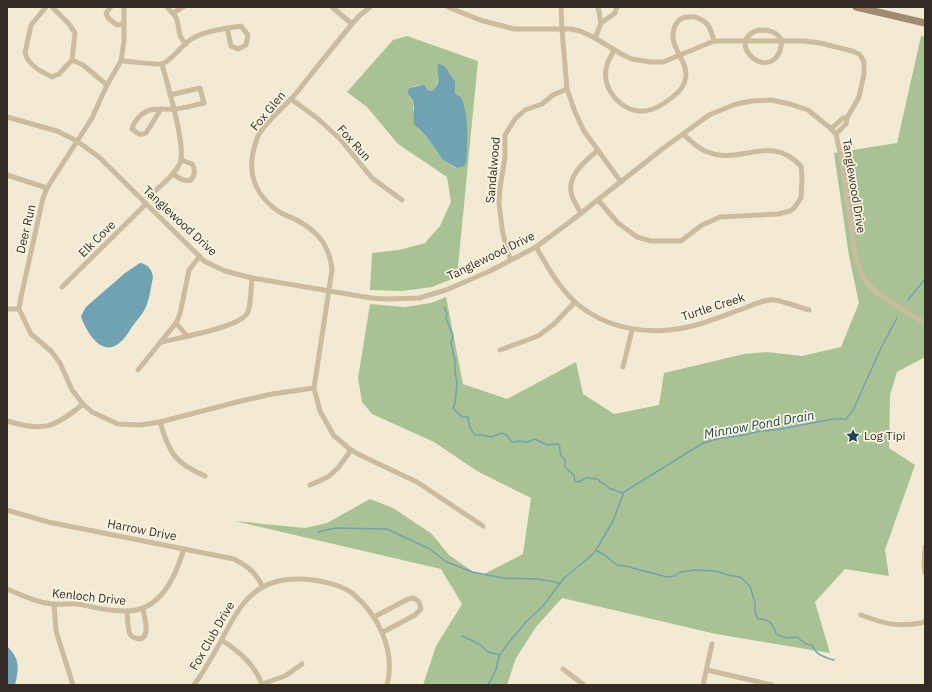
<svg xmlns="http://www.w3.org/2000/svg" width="932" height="692" font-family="'IBM Plex Sans',sans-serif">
<rect width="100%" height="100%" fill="#f3ead4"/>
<g fill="#a9c294" fill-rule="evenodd">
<path d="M407,36L478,61L457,277L432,287L402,291L370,290L372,253L399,250L425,243L440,226L451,202L447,177L398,144L367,107L347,92L393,40ZM437,67L450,73L451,78L454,80V92L467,128L466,158L456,168L443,160L426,136L419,130L414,122L415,115L413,109L414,104L407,92L409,88C419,85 421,82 428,90L432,91C439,84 439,76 437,67Z"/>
<path d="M921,36L925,37V357L897,372L890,395L889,448L915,465L885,550L889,576L845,569L815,602L830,653L716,634L562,598L536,627L516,658L507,685H423L436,646L462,604L441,569L235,521L305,528L327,523L370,499L393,508L432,534L449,555L472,571L484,574L523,554L531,498L477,471L434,442L372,414L362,402L358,378L370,304L405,307L431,303L446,297L463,384L507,399L576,362L583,394L614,414L659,405L664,373L744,354L767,352L802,356L841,347L859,303L849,256L834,153L897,143Z"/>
</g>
<g fill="#71a2b2">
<path d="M438,64C448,65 449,75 455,81V94L461,97C469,113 468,145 466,163L464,166L457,168L443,160L426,136L414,124C413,118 414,111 414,104C413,100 409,96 407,92L409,88L421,85H424L428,90L432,91C444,80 435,75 438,64Z"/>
<path d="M140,263C148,264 152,270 153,277C151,286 150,296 147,304C144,313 137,320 132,327C128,333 124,340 118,344C101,357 85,330 81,316L86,307L125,273Z"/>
<path d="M7,646C20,659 19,667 15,685H7Z"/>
</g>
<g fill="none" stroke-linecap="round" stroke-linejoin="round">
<g stroke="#71a2b2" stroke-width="1.5">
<path d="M908,300L925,279"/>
<path d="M445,307V310L447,313L446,318L453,336L451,343L455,361V371L457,383L455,403L453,408L462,417H468C468,424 470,429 475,435H483L491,437L502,433L505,434L512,442H516L519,441L528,442L535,439L547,445L558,444L560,446C559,452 560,456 565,460V467L574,475L575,481L578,482L586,478L598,479L600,482C605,483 606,486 609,488C614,490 618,491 623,494"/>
<path d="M318,532L335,528L387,529L430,549L445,561L472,572L503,578L537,579L556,582L560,584"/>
<path d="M596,550L606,556L617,565L625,566L667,577L675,576L680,572L695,570L716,571L728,575L740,577L750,586L755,603V612L758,619C769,618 773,624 776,634L787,638L797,637L806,644L812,645C815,654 825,658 834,660"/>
<path d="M462,636L479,644L488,652L499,655"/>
<path d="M488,685L496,670L499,656L509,642L526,622L543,606L564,578L591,556L596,550L613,521L624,492L703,443L721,438L745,435L760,431L776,430L833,419H846L853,410L881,348L897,318"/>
</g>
<g stroke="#cbbca0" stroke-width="5">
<path d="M46,7L31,25L25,53C28,65 42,72 52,77L59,74L72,60L75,33L69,24L52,7"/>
<path d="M111,7L106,13L108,18L117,25L124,24"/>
<path d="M124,7V41L121,61L107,85L92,118L47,188L43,198L21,297L19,309L31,334L51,351L60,363L72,390L83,404L92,412L118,424L140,425L160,422L241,401L272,394L314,388"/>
<path d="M167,7C170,11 175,14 177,20C180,30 177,35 186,44"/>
<path d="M332,7L352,24"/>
<path d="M370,7L359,16C338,40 318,66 298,91C286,106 269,118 259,134C257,137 256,142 255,145C246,174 256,197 281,213C287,216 294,218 300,222C320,233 330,248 332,270L314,388L320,411L334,436L351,450L366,458L417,482L483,526"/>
<path d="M448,7L480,20L514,29H571L580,31L595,38L623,55L632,59L651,62H663L714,41H804L820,43L852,51L859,54L862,58L864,62V74L859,97L847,118L846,124L836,134"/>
<path d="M561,7L562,30L567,89L575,112L584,131L621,182"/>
<path d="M598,7L601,23"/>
<path d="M173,13L183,7"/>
<path d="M759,30C769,30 777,31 782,41C781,44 781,50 779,53C765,81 724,40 759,30Z"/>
<path d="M595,38L601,23L615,13L617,7"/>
<path d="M614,50C611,56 607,62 606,69C602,90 623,113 644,111C656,110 667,102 676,94C681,90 685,83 686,76C687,57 665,45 676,24C678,20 683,17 688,17C694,16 700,18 705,22C711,27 712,34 714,41"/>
<path d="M72,60L83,65L107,85"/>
<path d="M121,61C128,61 157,65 162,64C171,61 182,45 190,40C206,30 224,29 241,26L248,35L246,45L238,49L231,46L227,28"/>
<path d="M291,99L317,118L340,139L372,178L402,200"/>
<path d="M161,109L146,133C140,136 137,133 132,129C133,124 136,120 140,116C150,106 160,110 173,109C183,109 194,105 204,103L200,88L170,95"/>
<path d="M7,117L57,131L77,141L99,157L204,261L225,271L252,278L371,298L386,299L419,298L446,290L490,271L536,247L571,221L661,150L709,115L736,104L752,101L771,100L790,104L808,110L829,127L836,134L841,158L856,258L863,278L876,292L912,316L925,322"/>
<path d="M831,129L843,118H847"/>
<path d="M173,174C179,178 183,182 191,180C195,175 196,170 192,164L181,160"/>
<path d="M7,175L47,188"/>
<path d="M153,193C162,184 175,175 180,163C187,148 167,83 162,64"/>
<path d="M598,200L618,223L637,237L651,241H681L702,225L720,217L778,214L790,211L794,208L801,198L802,179L801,166C769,132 740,167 705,151C696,147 690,140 683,134"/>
<path d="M581,213C578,208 574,202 572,196C565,177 585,161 597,151"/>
<path d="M536,247C547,266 558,286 574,301C604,329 649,336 688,327C707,323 727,314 745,308C754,304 765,299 775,300C786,302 798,307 809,310"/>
<path d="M511,260L507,251L502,228L499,203L500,188L505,157V135L515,119L525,110L542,104L553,95L567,89"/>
<path d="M62,287L146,204"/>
<path d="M7,309H19"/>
<path d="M176,323L187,336"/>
<path d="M162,342C179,337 241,328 248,312C251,304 251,287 252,278"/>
<path d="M500,350L538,336L554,324L575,302"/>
<path d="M623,367L632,330"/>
<path d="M138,370L176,323L180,314L189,270L200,256"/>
<path d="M7,421C43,432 54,428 83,404"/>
<path d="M160,422C170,453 173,462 205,476"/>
<path d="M310,485L328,477L338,468L351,450"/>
<path d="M7,510L48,522L234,559C249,567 255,572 263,587"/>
<path d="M925,547L924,564L925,573"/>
<path d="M7,589C22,595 37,603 53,604C62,605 70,603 78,604C93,607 108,611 123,611C160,613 175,578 184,549"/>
<path d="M54,604L56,631L73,685"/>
<path d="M127,611C128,618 127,627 130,634C131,637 135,638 138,639C152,639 144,616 143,609"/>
<path d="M861,615C885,624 896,627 922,623L925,621"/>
<path d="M374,617L408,599L414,598L419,602L421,609L415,615L383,632"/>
<path d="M222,640C239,652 255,664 262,685"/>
<path d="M563,669L584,685"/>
<path d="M707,670L772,685"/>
<path d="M262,684L285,676L302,664"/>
<path d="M194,685L201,675C209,662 217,649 224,635C234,617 243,599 261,588C272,581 286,579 299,579C314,579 340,584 352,593C378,614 396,651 387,685"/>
<path d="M703,685L712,644"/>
</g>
<path stroke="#9f8b71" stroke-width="7" d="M856,7L925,23"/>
</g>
<defs>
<symbol id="sight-bare" viewBox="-9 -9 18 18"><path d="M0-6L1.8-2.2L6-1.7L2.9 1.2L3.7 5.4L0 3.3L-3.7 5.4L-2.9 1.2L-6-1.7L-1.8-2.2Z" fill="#164758" stroke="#faf4e1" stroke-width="2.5" paint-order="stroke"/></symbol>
</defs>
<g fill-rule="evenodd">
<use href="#sight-bare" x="843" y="426" width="20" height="20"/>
</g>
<g text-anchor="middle" stroke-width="3.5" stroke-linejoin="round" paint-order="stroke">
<g font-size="12" fill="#342c24" stroke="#faf4e1">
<text transform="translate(268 111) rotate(-50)" y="4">Fox Glen</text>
<text transform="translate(354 143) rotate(48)" y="4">Fox Run</text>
<text transform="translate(493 170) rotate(-85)" y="4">Sandalwood</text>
<text transform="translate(854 186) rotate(81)" y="4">Tanglewood Drive</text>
<text transform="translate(180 221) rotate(43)" y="4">Tanglewood Drive</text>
<text transform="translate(26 229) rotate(-77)" y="4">Deer Run</text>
<text transform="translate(97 239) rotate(-45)" y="4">Elk Cove</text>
<text transform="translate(491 256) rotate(-26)" y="4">Tanglewood Drive</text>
<text transform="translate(713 307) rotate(-18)" y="4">Turtle Creek</text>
<text transform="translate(142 530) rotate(11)" y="4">Harrow Drive</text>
<text transform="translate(89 597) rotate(6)" y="4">Kenloch Drive</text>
<text transform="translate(212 636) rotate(-60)" y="4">Fox Club Drive</text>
</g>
<g font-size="12" fill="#342c24" stroke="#faf4e1" text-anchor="start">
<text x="864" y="440">Log Tipi</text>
</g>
<g font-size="13" font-style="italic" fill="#164758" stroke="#faf4e1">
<text transform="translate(759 424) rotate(-10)" y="5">Minnow Pond Drain</text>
</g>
</g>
<rect width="932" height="692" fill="none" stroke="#342c24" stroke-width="16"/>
</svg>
